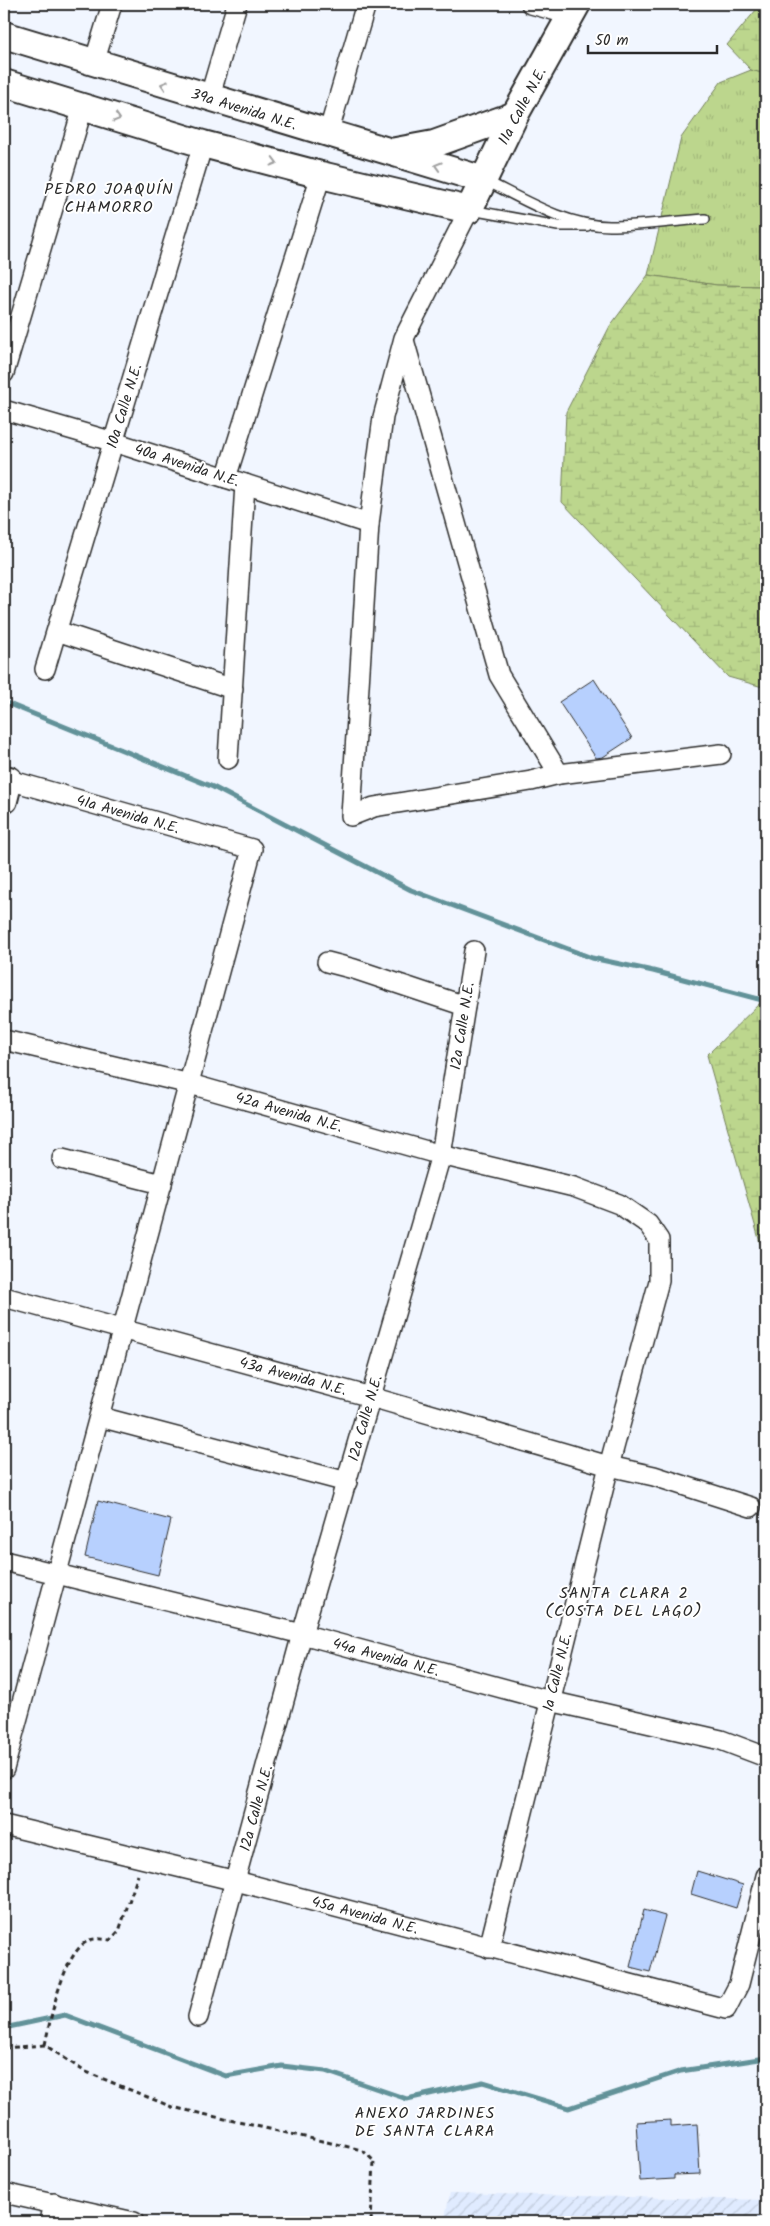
<svg xmlns="http://www.w3.org/2000/svg" width="770" height="2226" font-family="Kalam,sans-serif">
<defs>
<pattern id="industrial-furrows" width="10" height="10" patternUnits="userSpaceOnUse" patternTransform="scale(1.25)"><rect width="10" height="10" fill="#e0ebff"/><path d="M-1 1l2-2M0 10L10 0M9 11l2-2" fill="none" stroke="#c0cadb"/></pattern>
<pattern id="grass-tufts" width="24" height="20" patternUnits="userSpaceOnUse" patternTransform="scale(1.25)"><rect width="24" height="20" fill="#bcd68d"/><path d="M3 7l-1-3M5 7V3M7 7l1-3M15 17l-1-3M17 17v-4M19 17l1-3" fill="none" stroke="#a2b87a"/></pattern>
<pattern id="wetland-marsh" width="20" height="14" patternUnits="userSpaceOnUse" patternTransform="scale(1.25)"><rect width="20" height="14" fill="#bcd68d"/><path d="M1 5h8M5 5V1M11 12h8M15 12V8" fill="none" stroke="#a2b87a"/></pattern>
</defs>
<rect width="100%" height="100%" fill="#f1f6ff"/>
<filter id="ink" filterUnits="userSpaceOnUse"><feTurbulence type="fractalNoise" baseFrequency=".02" numOctaves="2"/><feDisplacementMap in="SourceGraphic" scale="10" xChannelSelector="R" yChannelSelector="G"/><feConvolveMatrix kernelMatrix="1 2 1 2 8 2 1 2 1" color-interpolation-filters="sRGB"/></filter>
<g filter="url(#ink)">
<path fill="url(#industrial-furrows)" d="M450,2193L766,2200V2222H444Z"/>
<path fill="url(#grass-tufts)" stroke="#74805c" d="M751,70L766,74V286L717,285L648,275L681,138L721,82Z"/>
<g fill="url(#wetland-marsh)" stroke="#74805c">
<path d="M761,4H766V74L751,70L727,45Z"/>
<path d="M648,275L717,285L766,286V688L728,677L562,502L566,412L610,326Z"/>
<path d="M766,997V1264L707,1055Z"/>
</g>
<g fill="none" stroke-linecap="round" stroke-linejoin="round">
<g stroke="#629299" stroke-width="5">
<path d="M4,702L213,787L411,890L592,958L653,971L766,1001"/>
<path d="M4,2028L65,2015L226,2076L282,2066L325,2071L407,2099L483,2082L569,2108L681,2071L766,2058"/>
</g>
</g>
<g fill="#b7d0fe" stroke="#2b2b2b">
<path d="M594,679L632,738L603,757L596,758L559,702Z"/>
<path d="M98,1501L171,1520L158,1575L85,1557Z"/>
<path d="M697,1871L743,1885L736,1908L691,1894Z"/>
<path d="M644,1910L665,1916L650,1972L630,1967Z"/>
<path d="M671,2120V2126L697,2124L700,2174L674,2175V2179L640,2181L636,2122Z"/>
</g>
<g fill="none" stroke-linecap="round" stroke-linejoin="round">
<defs>
<g id="lane">
<path d="M484,180C523,199 565,226 610,226C641,226 674,221 705,219"/>
<path d="M471,210L558,226H587"/>
</g>
<g id="street">
<path d="M531,4L571,15"/>
<path d="M94,63L112,4"/>
<path d="M209,99L237,4"/>
<path d="M328,134L366,4"/>
<path d="M469,210L404,338L383,417L369,524L351,816L374,807L531,781L559,774L721,754"/>
<path d="M404,340L499,675L559,774"/>
<path d="M4,373L83,107"/>
<path d="M4,410L114,442L369,524"/>
<path d="M226,478L321,175"/>
<path d="M57,631L233,689"/>
<path d="M45,669L203,144"/>
<path d="M228,759L245,484"/>
<path d="M327,962L354,969L465,1006"/>
<path d="M4,1040L190,1084L441,1155L574,1187L619,1204L648,1224L659,1240V1281L609,1466L489,1948"/>
<path d="M62,1159L162,1184"/>
<path d="M4,1297L371,1397L609,1466L654,1476L751,1507"/>
<path d="M100,1417L347,1482"/>
<path d="M4,1561L302,1634L550,1701L721,1740L766,1757"/>
<path d="M4,1769L252,849L9,780"/>
<path d="M4,1825L236,1881L726,2009L739,1984L766,1876"/>
<path d="M198,2017L302,1634L441,1155L474,951"/>
<path d="M4,2193L134,2222"/>
<path d="M50,2222L54,2203"/>
</g>
<g id="secondary">
<path d="M4,35L484,180"/>
<path d="M4,83L203,144L321,175L469,210L515,115L577,4"/>
<path d="M396,151L434,144L515,115"/>
<path d="M4,779L9,780L4,800"/>
</g>
</defs>
<use href="#lane" stroke="#2b2b2b" stroke-width="12"/>
<use href="#street" stroke="#2b2b2b" stroke-width="22"/>
<use href="#secondary" stroke="#2b2b2b" stroke-width="30"/>
<g stroke="#2b2b2b" stroke-width="3" stroke-dasharray="5 4" stroke-linecap="butt">
<path d="M45,2045C50,2020 64,1949 90,1940C95,1938 104,1939 110,1940L119,1931L138,1875"/>
<path d="M4,2048L45,2045L84,2071L172,2107L362,2150L374,2161L371,2222"/>
</g>
<use href="#lane" stroke="#fff" stroke-width="9"/>
<use href="#street" stroke="#fff" stroke-width="19"/>
<use href="#secondary" stroke="#fff" stroke-width="26"/>
</g>
<defs><path id="oneway-chevron" d="M-2-3.5L2.5 0L-2 3.5" fill="none" stroke-width="1.6" stroke-linecap="round" stroke-linejoin="round" transform="scale(1.25)"/></defs>
<g stroke="#a0a0a0">
<use href="#oneway-chevron" transform="translate(164 85) rotate(-163)"/>
<use href="#oneway-chevron" transform="translate(117 118) rotate(17)"/>
<use href="#oneway-chevron" transform="translate(274 162) rotate(15)"/>
<use href="#oneway-chevron" transform="translate(438 166) rotate(-163)"/>
</g>
</g>
<g text-anchor="middle" stroke-width="4" stroke-linejoin="round" paint-order="stroke">
<g font-size="15" fill="#2b2b2b" stroke="#fff">
<text transform="translate(522 106) rotate(-62)" y="5">11a Calle N.E.</text>
<text transform="translate(244 109) rotate(17)" y="5">39a Avenida N.E.</text>
<text transform="translate(124 406) rotate(-73)" y="5">10a Calle N.E.</text>
<text transform="translate(187 465) rotate(18)" y="5">40a Avenida N.E.</text>
<text transform="translate(128 814) rotate(16)" y="5">41a Avenida N.E.</text>
<text transform="translate(462 1026) rotate(-81)" y="5">12a Calle N.E.</text>
<text transform="translate(289 1112) rotate(16)" y="5">42a Avenida N.E.</text>
<text transform="translate(293 1376) rotate(15)" y="5">43a Avenida N.E.</text>
<text transform="translate(365 1418) rotate(-74)" y="5">12a Calle N.E.</text>
<text transform="translate(386 1657) rotate(15)" y="5">44a Avenida N.E.</text>
<text transform="translate(557 1672) rotate(-76)" y="5">1a Calle N.E.</text>
<text transform="translate(256 1808) rotate(-75)" y="5">12a Calle N.E.</text>
<text transform="translate(365 1915) rotate(15)" y="5">45a Avenida N.E.</text>
</g>
<g font-size="16" letter-spacing="1" fill="#2b2b2b" stroke="#fff">
<text x="109" y="194">PEDRO JOAQUÍN<tspan x="109" dy="18">CHAMORRO</tspan></text>
<text x="624" y="1598">SANTA CLARA 2<tspan x="624" dy="18">(COSTA DEL LAGO)</tspan></text>
<text x="425" y="2118">ANEXO JARDINES<tspan x="425" dy="18">DE SANTA CLARA</tspan></text>
</g>
</g>
<rect width="770" height="2226" fill="none" stroke="#fff" stroke-width="20"/>
<rect x="10" y="10" width="750" height="2206" fill="none" stroke="#2b2b2b" stroke-width="2" filter="url(#ink)"/>
<path d="M588 45v8h129v-8" fill="none" stroke="#2b2b2b" stroke-width="2.5"/>
<text x="595" y="45" font-size="15" fill="#2b2b2b" stroke="#ffffff" stroke-width="4" paint-order="stroke">50 m</text>
</svg>
